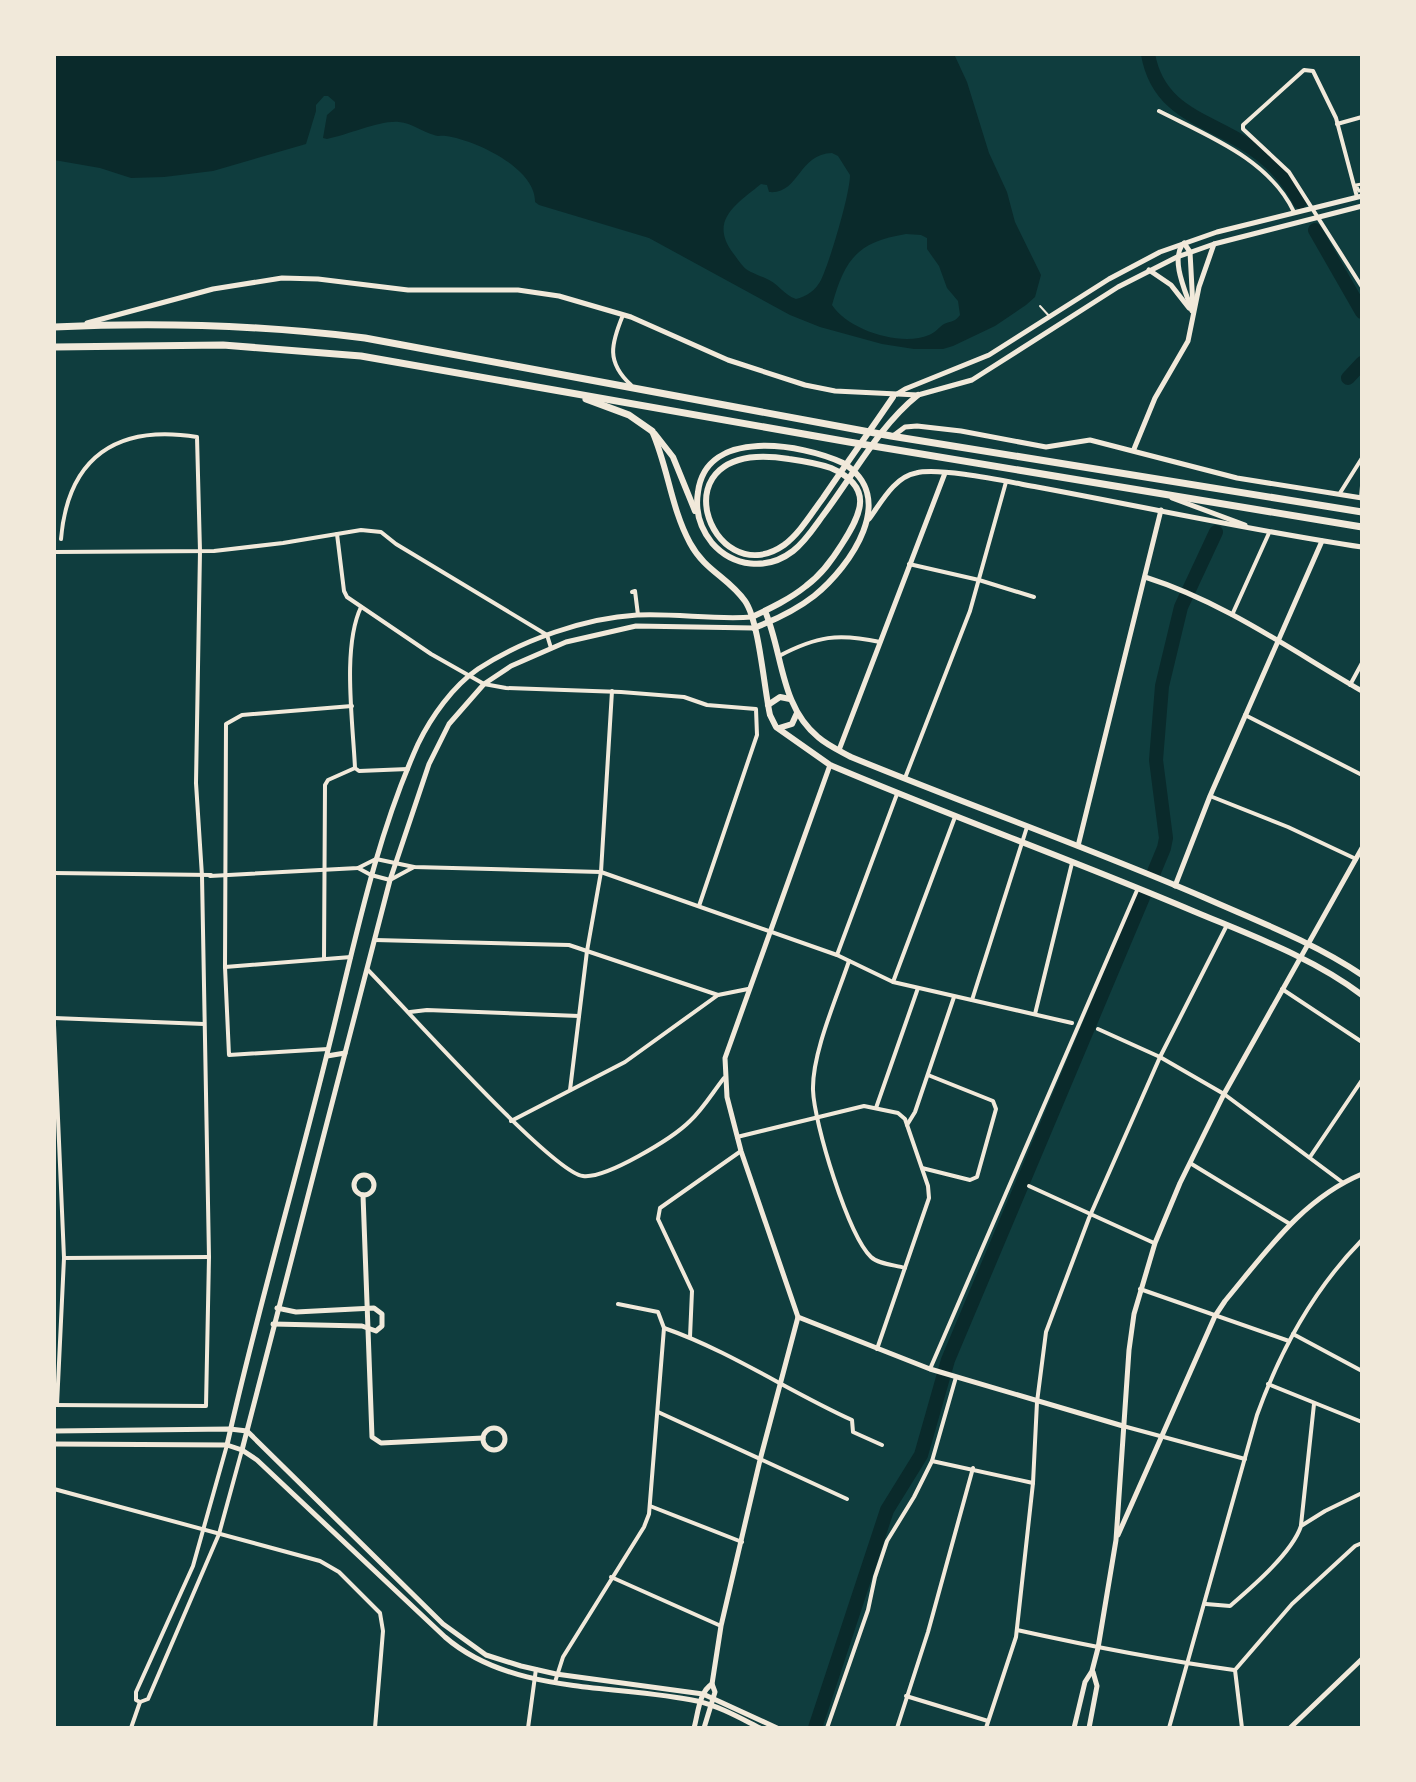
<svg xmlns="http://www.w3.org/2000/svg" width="1416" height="1782" font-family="'Archivo Narrow',sans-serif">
<rect width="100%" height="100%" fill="#0f3d3e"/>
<path fill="#0a2a2b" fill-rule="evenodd" d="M54,54H954L967,82L989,153L1007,192L1015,222L1041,275L1035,297L1026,305L995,326L953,346L943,349H914L882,344L820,327L790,315L649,238L539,205L535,202C536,168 475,140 446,136C440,135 440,137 434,135C422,132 412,123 399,122C380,120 348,135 327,139L323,138L327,115L335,108V102L328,96H324L316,105V111L306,144L213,171L164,177L131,178L100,168L54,160ZM832,153L838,156L850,175C850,194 830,261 821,280C816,290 806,297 796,299C784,295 778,283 765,278C744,269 747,272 733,253C708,220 738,203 761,184L767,185L769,192C799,195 798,154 832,153ZM906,234L921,235L927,238V249L939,266L947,288L958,301L960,315C955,322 951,321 944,324C939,327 935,333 929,335C901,347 848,330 832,305C845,259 857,242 906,234Z"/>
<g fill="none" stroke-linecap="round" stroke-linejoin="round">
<g stroke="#0a2a2b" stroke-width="14">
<path d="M1148,54C1159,118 1217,120 1260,154C1277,167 1290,183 1300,202"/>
<path d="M1315,230L1362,312"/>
<path d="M1348,378L1362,363"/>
<path d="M1154,872L1164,848L1166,838L1156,760L1162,686L1181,607L1216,532"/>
<path d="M815,1728L887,1510L921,1455L948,1360L1144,895"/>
</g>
<path stroke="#f1e9da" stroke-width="2" d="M1040,306L1050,317"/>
<path stroke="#f1e9da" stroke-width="3" d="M1362,184L1356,185L1359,191L1362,190"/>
<g stroke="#f1e9da" stroke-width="4">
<path d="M1159,111C1208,136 1269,159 1294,212"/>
<path d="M1337,124L1362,117"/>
<path d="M1357,197L1336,118L1313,71L1304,70L1243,125V129L1289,172L1362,287"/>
<path d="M623,315C611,344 606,362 631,385"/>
<path d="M1340,493L1362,458"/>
<path d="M1361,498L1362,486"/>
<path d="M337,534L344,591L347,597L431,654L484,684L506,688L621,692L684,697L707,705L756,709L757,735L699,906"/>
<path d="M54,552L214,551L283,543L361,530L381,532L396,544L547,635L551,648"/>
<path d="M909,564L979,580L1034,597"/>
<path d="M632,592L635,591L638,615"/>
<path d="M361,607C342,647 353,723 355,768L359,771L408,769"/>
<path d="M1232,615L1269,533"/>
<path d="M779,656C817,636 838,633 880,642"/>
<path d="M1350,685L1362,663"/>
<path d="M1245,715L1362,775"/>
<path d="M905,778L970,611L1006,482"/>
<path d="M1210,796L1288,827L1356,859"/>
<path d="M358,868L371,875L390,880L414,867"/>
<path d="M54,873L211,875"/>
<path d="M210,876L358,868L376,859L414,867L601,872L837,955L893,982L1072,1023"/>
<path d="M375,940L569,945L718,995"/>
<path d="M837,955L897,794"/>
<path d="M324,958L325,785L328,780L355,768"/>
<path d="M849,961C837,997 812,1053 813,1090C814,1123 848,1235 871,1257C878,1264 895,1265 905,1268"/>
<path d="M225,967L351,957"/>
<path d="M367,969C400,1002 551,1172 583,1176C606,1179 673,1138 690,1121C703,1109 713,1092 724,1078"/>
<path d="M893,982L955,817"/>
<path d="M1282,989L1362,1042"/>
<path d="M972,1000L1027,827"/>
<path d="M410,1012L427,1010L579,1016"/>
<path d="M1035,1014L1072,863"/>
<path d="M54,1018L204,1024"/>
<path d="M54,1025L64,1258L57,1405"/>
<path d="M1098,1029L1160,1057L1224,1094L1342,1182"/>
<path d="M328,1049L229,1055L225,967L226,724L242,715L352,706"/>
<path d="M570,1090L587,951L601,872L612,691"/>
<path d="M876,1108L918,988"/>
<path d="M511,1121L625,1062L718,995L748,989"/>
<path d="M907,1125L915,1112L954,997"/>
<path d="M737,1137L864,1106L898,1113L905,1119L928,1186L929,1198L877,1349"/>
<path d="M1310,1157L1362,1080"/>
<path d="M1190,1163L1290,1224"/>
<path d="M922,1168L970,1180L977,1177L996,1109L993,1101L928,1075"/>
<path d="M1029,1186L1154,1243"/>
<path d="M64,1258L209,1257"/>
<path d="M1140,1289L1289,1341"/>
<path d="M664,1328C730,1351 788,1391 852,1420L853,1432L882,1445"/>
<path d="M1293,1334L1362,1371"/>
<path d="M690,1337L692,1291L658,1219L660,1208L741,1151"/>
<path d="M930,1369L1138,888"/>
<path d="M1268,1384L1362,1422"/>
<path d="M54,1405L206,1406L209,1257L202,876L196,783L200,551L197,437C117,424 68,457 61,539"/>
<path d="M658,1412L847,1499"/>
<path d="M1123,1426L1245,1459"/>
<path d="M227,1445L193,1566L136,1692V1700L140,1702L148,1699L219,1534L242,1450"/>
<path d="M932,1461L1033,1483"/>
<path d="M54,1489L320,1561L339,1572L380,1613L383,1631L375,1728"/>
<path d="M650,1506L742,1542"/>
<path d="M1301,1525L1314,1404"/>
<path d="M611,1577L721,1626"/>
<path d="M1206,1604L1230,1606C1252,1587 1292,1553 1301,1526L1325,1511L1362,1493"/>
<path d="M1017,1630C1089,1646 1161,1660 1234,1670"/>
<path d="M555,1682L563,1657L644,1527L649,1514L664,1328L658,1312L618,1304"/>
<path d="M906,1696L988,1721"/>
<path d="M131,1728L140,1702"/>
<path d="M528,1728L536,1669"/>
<path d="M827,1728L868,1610L875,1577L887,1541L914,1497L932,1461L956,1377"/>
<path d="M897,1728L928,1632L973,1468"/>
<path d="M986,1728L1016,1637L1033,1483L1037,1402L1046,1332L1089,1218L1160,1057L1227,925"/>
<path d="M1169,1728L1257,1415C1280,1351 1314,1289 1362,1240"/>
<path d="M1242,1728L1235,1670L1292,1604L1355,1546L1362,1543"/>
</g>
<g stroke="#f1e9da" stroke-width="5">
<path d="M1184,243L1190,252L1193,307"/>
<path d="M1182,245C1171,262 1186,292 1192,311"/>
<path d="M1149,270L1171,285L1189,308"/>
<path d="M87,323L213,289L282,278L318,279L408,290H518L559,296L631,317L728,360L805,385L835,391L918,395L972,380L1118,287L1177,257L1214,244L1362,206"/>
<path d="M897,394L905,389L989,355L1109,279L1160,252L1217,232L1362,196"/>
<path d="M893,436L905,427L917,426L961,431L1046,447L1090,440L1237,478L1362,498"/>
<path d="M1134,449L1155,398L1188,341L1199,287L1214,244"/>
<path d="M1172,498L1245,525"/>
<path d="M869,519C881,503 894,477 916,473C940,467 1009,482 1037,487C1145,507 1253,531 1362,547"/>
<path d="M1145,577C1224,602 1291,650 1362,691"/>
<path d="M839,750L945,473"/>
<path d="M1078,846L1161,510"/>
<path d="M1175,886L1210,796L1322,541"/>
<path d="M327,1056L345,1053"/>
<circle cx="364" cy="1185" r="10"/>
<path d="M363,1195L372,1437L381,1443L483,1438"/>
<path d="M798,1317L930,1369L1123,1426"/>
<path d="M273,1324L362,1326L376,1331L382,1326V1314L374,1308L296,1312L277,1308"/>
<circle cx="494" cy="1439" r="11"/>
<path d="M54,1431L230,1429L247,1431L443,1624L486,1655L521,1666L556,1674L703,1694L777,1728"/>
<path d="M54,1444L227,1445L242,1450L257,1460L445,1637C512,1695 615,1684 697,1701C719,1706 740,1718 760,1728"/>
<path d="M227,1445C256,1315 294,1187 326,1058C353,952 373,844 418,744C431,717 453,686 478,669C522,640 585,618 637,615C676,613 714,620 752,617"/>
<path d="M242,1450L390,880L429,764L449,724L484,684L511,666L566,642L636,626L754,628"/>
<path d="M1118,1535L1215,1316L1225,1301C1266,1252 1302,1199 1362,1174"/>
<path d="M694,1728C698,1714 699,1692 712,1684"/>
<path d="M704,1728L715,1692L712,1684L721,1626L760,1460L798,1317L741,1151L727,1097L725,1058L830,765"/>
<path d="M1074,1728L1085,1682L1092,1671L1098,1648L1116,1540L1129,1350L1134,1314L1155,1243L1180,1183L1224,1094L1362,848"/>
<path d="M1089,1728L1097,1686L1093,1672"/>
<path d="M1290,1728L1362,1659"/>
</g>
<g stroke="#f1e9da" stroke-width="6">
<path d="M652,431C668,467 671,508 690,543C705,571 728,577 745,601C759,621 764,688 770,715L776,727L830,765C950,816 1073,860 1193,911C1250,935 1312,957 1362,995"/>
<path d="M655,434L673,457L695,511"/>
<path d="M765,611C783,653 780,706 818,737C827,745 840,751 851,757C968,805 1087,847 1203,897C1257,921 1313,942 1362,975"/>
<path d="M752,617C771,608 790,599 806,586C822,574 832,560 842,544C862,513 874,487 831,468C817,463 803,461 789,459C651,436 711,596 784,545C800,533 811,514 823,498C846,464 870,431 893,397"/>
<path d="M754,628C775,620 796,610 814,596C851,566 899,497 843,463C802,444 706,427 698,492C695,510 700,528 712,543C733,567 767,571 793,551C806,541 815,526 824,514C854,474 880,425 918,395"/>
<path d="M768,705L780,697L790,699"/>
<path d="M779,728L792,724L797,713"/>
</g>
<g stroke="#f1e9da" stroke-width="7">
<path d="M54,327C158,322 261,325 365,338L891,436L1362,512"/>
<path d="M54,347L223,345L361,356L849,442L1362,527"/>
<path d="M586,399L629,415L652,431"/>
</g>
</g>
<rect width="1416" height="1782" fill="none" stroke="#f1e9da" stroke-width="112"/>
</svg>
